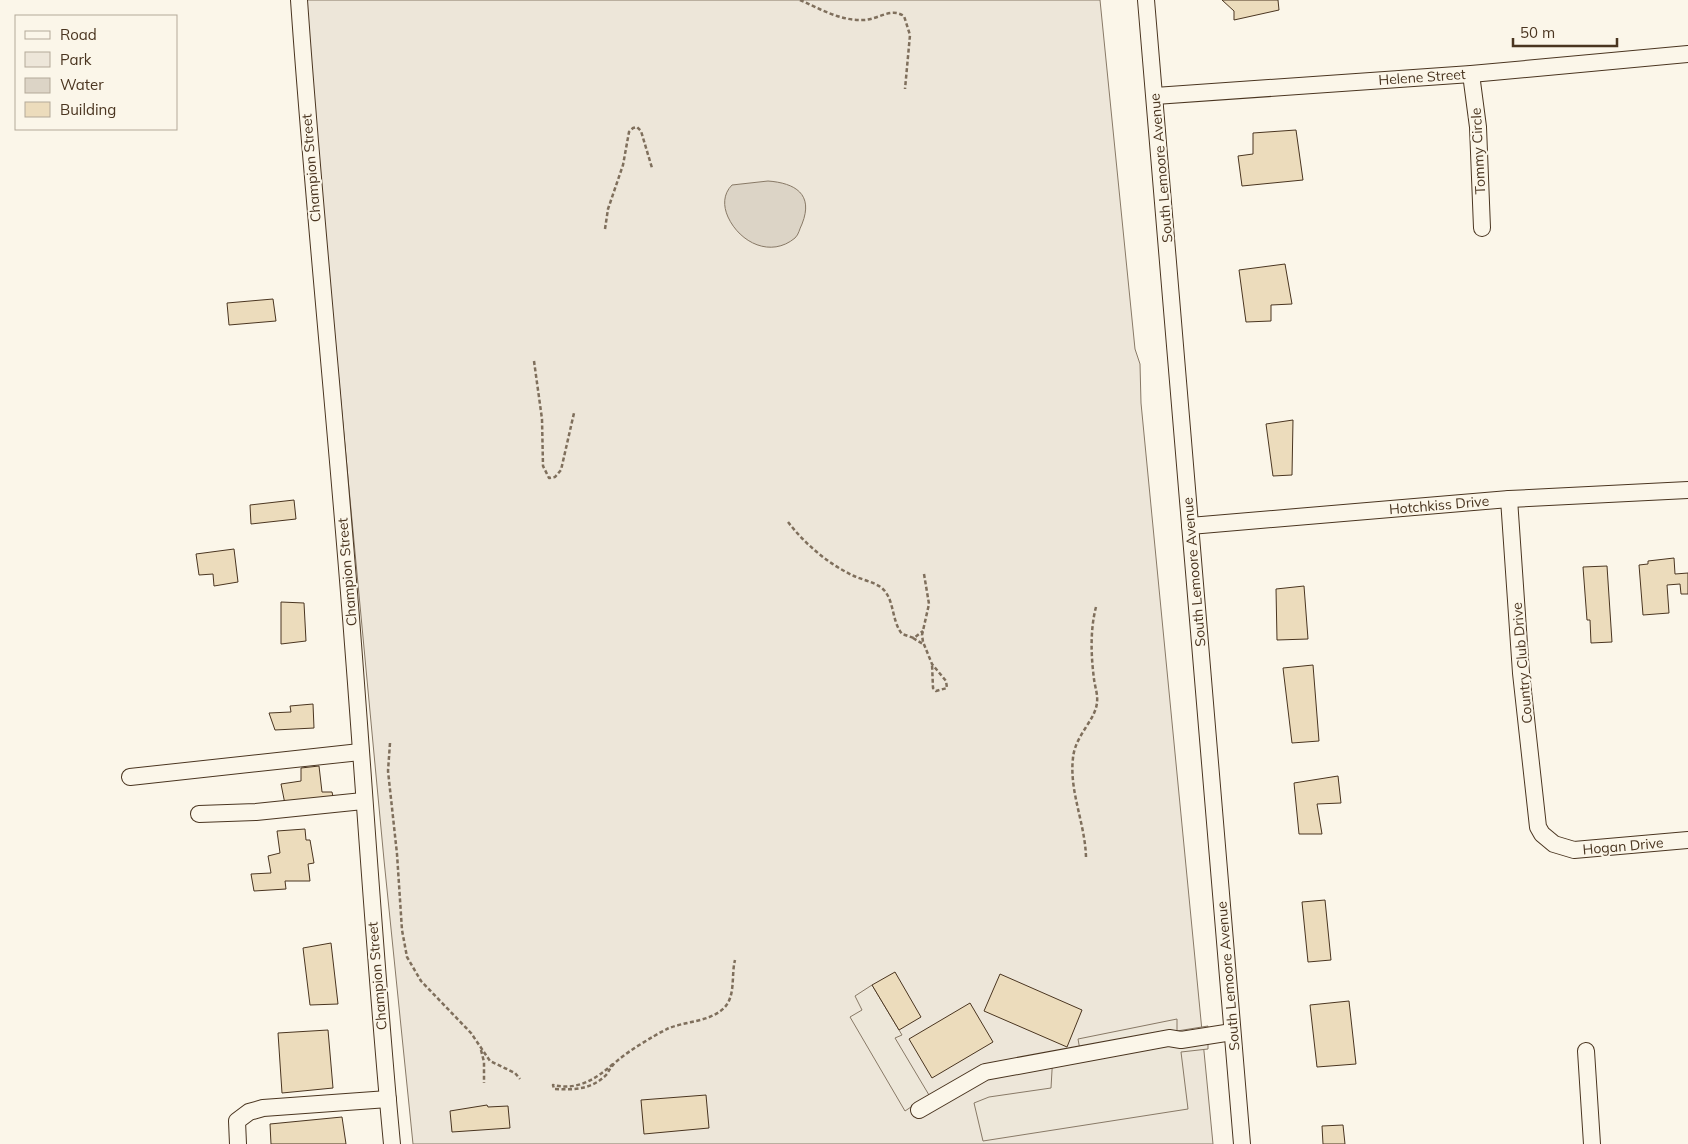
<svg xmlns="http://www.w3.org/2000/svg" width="1688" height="1144" font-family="Mulish,sans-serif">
<rect width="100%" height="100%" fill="#fbf6e9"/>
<path fill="#ede6d9" stroke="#887966" d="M303,0H1100L1135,349L1140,364L1141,403L1213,1144H413L384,860Z"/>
<g fill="#ede7d9" stroke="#887966">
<path d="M872,985L902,1035L895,1038L929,1095L905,1111L850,1017L862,1010L855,996Z"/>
<path d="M1177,1019V1031L1208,1026V1049L1181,1052L1188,1109L983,1141L974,1103L989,1097L1051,1088L1053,1053L1080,1050L1078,1039Z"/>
</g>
<path fill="#dcd4c6" stroke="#887966" d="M768,181C795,183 814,194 802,224C799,230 799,234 795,238C771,258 740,243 728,217C723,206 723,194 732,185Z"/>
<g fill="#ecdcbc" stroke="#4a3520">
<path d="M1222,0H1278L1279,10L1234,20V11Z"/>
<path d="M1296,130L1303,180L1242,186L1238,156L1253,154V133Z"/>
<path d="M1285,264L1292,304L1271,305V321L1246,322L1239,270Z"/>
<path d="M273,299L276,321L229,325L227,303Z"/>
<path d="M1293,420L1292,475L1273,476L1266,424Z"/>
<path d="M294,500L296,519L251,524L250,505Z"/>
<path d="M234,549L238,582L214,586L213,574L199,575L196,554Z"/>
<path d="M1674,558L1675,574L1688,573V594H1681L1680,584L1667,585L1669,613L1643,615L1639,565L1648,564V561Z"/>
<path d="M1607,566L1612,642L1591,643L1590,620H1587L1583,567Z"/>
<path d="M1304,586L1308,639L1277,640L1276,589Z"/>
<path d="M281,602L304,603L306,641L281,644Z"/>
<path d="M1313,665L1319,741L1292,743L1283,668Z"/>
<path d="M313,704L314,728L275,730L269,713L291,712L290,706Z"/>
<path d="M319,766L322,792H332L334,801L285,804L281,784L301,781V768Z"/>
<path d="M1338,776L1341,803L1317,804L1322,834H1299L1294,783Z"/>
<path d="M305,829L306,840H310L314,863L308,864L310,881H285L286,889L254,891L251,874L271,873L268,856L280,853L277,831Z"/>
<path d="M1325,900L1331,960L1308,962L1302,902Z"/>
<path d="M331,943L338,1004L310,1005L303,948Z"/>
<path d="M895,972L921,1017L899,1030L872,985Z"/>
<path d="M1000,974L1082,1010L1067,1047L984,1011Z"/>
<path d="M1349,1001L1356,1064L1317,1067L1310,1005Z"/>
<path d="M970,1003L993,1042L932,1078L909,1039Z"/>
<path d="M328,1030L333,1088L282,1093L278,1033Z"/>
<path d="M706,1095L709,1128L644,1134L641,1100Z"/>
<path d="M487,1105L488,1107L508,1106L510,1128L452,1132L450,1111Z"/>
<path d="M342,1117L346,1144H271L270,1124Z"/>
<path d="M1343,1125L1345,1144H1323L1322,1126Z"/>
</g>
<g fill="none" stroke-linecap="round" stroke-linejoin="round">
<defs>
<g id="minor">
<path d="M299,0C314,215 337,429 353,644C366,811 376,977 392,1144"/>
<path d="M1146,0L1242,1144"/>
<path d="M1471,74L1478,127L1482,228"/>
<path d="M1155,96L1471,74L1688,54"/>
<path d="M1509,499L1521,673L1538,827L1542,834L1554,844L1574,850L1688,840"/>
<path d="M1190,526L1509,499L1688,490"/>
<path d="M130,777L360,752"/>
<path d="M199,814L256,812L363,801"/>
<path d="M1586,1051L1592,1144"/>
<path d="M919,1110L985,1072L1169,1038L1181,1040L1232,1032"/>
<path d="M238,1144L237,1121L249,1112L263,1108L388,1099"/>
</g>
</defs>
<use href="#minor" stroke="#4a3520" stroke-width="18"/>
<g stroke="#7f6f5c" stroke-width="2.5" stroke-dasharray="4 2.5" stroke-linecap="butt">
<path d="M800,0C820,9 841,21 863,20C878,20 890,7 904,16L910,35L905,89"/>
<path d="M605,229L608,209L623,165L629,132L633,128L637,127L641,131L652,168"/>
<path d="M534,361L542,419L543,466L549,478L555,477L561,470L574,413"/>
<path d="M788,522C805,544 828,564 854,576C863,580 874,582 882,588C895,600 891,620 902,634L914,638L923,631"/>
<path d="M924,574L929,604L922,635L923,642L932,664L946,681L947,688L936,691L933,688L932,664"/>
<path d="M913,638L923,644"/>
<path d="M390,743L388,771L397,854L402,930L407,957L421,981L471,1033L490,1061L515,1073L520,1079"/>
<path d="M1086,857C1085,823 1069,791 1073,758C1075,735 1096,720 1097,702C1098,695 1095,687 1094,679C1091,656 1090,630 1096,607"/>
<path d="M481,1050L484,1062V1083"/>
<path d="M613,1064C596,1079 577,1091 553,1085L554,1089C573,1090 592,1090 607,1074C609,1071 610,1068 613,1065C621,1055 655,1035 667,1029C685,1021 710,1022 724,1008C736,996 731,975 735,960"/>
</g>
<use href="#minor" stroke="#fbf6e9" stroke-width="16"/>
</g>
<g text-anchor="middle" stroke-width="4" stroke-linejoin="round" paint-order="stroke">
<g font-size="14" fill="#4a3520" stroke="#fbf6e9">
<text transform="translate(1422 77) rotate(-4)" y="5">Helene Street</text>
<text transform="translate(1478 151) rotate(-93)" y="5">Tommy Circle</text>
<text transform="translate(311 168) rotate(-95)" y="5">Champion Street</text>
<text transform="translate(1161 168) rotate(-95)" y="5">South Lemoore Avenue</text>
<text transform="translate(1439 505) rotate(-5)" y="5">Hotchkiss Drive</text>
<text transform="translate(347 572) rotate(-95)" y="5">Champion Street</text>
<text transform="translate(1194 572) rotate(-95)" y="5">South Lemoore Avenue</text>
<text transform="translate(1522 663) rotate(-95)" y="5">Country Club Drive</text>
<text transform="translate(1623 846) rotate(-5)" y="5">Hogan Drive</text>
<text transform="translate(377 976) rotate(-95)" y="5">Champion Street</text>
<text transform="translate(1228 976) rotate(-95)" y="5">South Lemoore Avenue</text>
</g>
</g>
<rect x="15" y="15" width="162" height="115" fill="#fbf6e9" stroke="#b4a999"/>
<rect x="25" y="31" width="25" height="8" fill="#fbf6e9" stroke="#b4a999"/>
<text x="60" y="40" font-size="15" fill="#4a3520">Road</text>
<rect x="25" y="52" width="25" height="15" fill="#ede6d9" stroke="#b4a999"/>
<text x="60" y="65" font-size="15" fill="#4a3520">Park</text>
<rect x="25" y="78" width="25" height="15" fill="#dcd4c6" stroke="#b4a999"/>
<text x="60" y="90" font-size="15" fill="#4a3520">Water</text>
<rect x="25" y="102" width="25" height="15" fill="#ecdcbc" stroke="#b4a999"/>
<text x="60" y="115" font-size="15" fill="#4a3520">Building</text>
<path d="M1513 38v8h104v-8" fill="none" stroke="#4a3520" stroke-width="2.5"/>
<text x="1520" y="38" font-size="15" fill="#4a3520" stroke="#fbf6e9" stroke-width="4" paint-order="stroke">50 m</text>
</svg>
